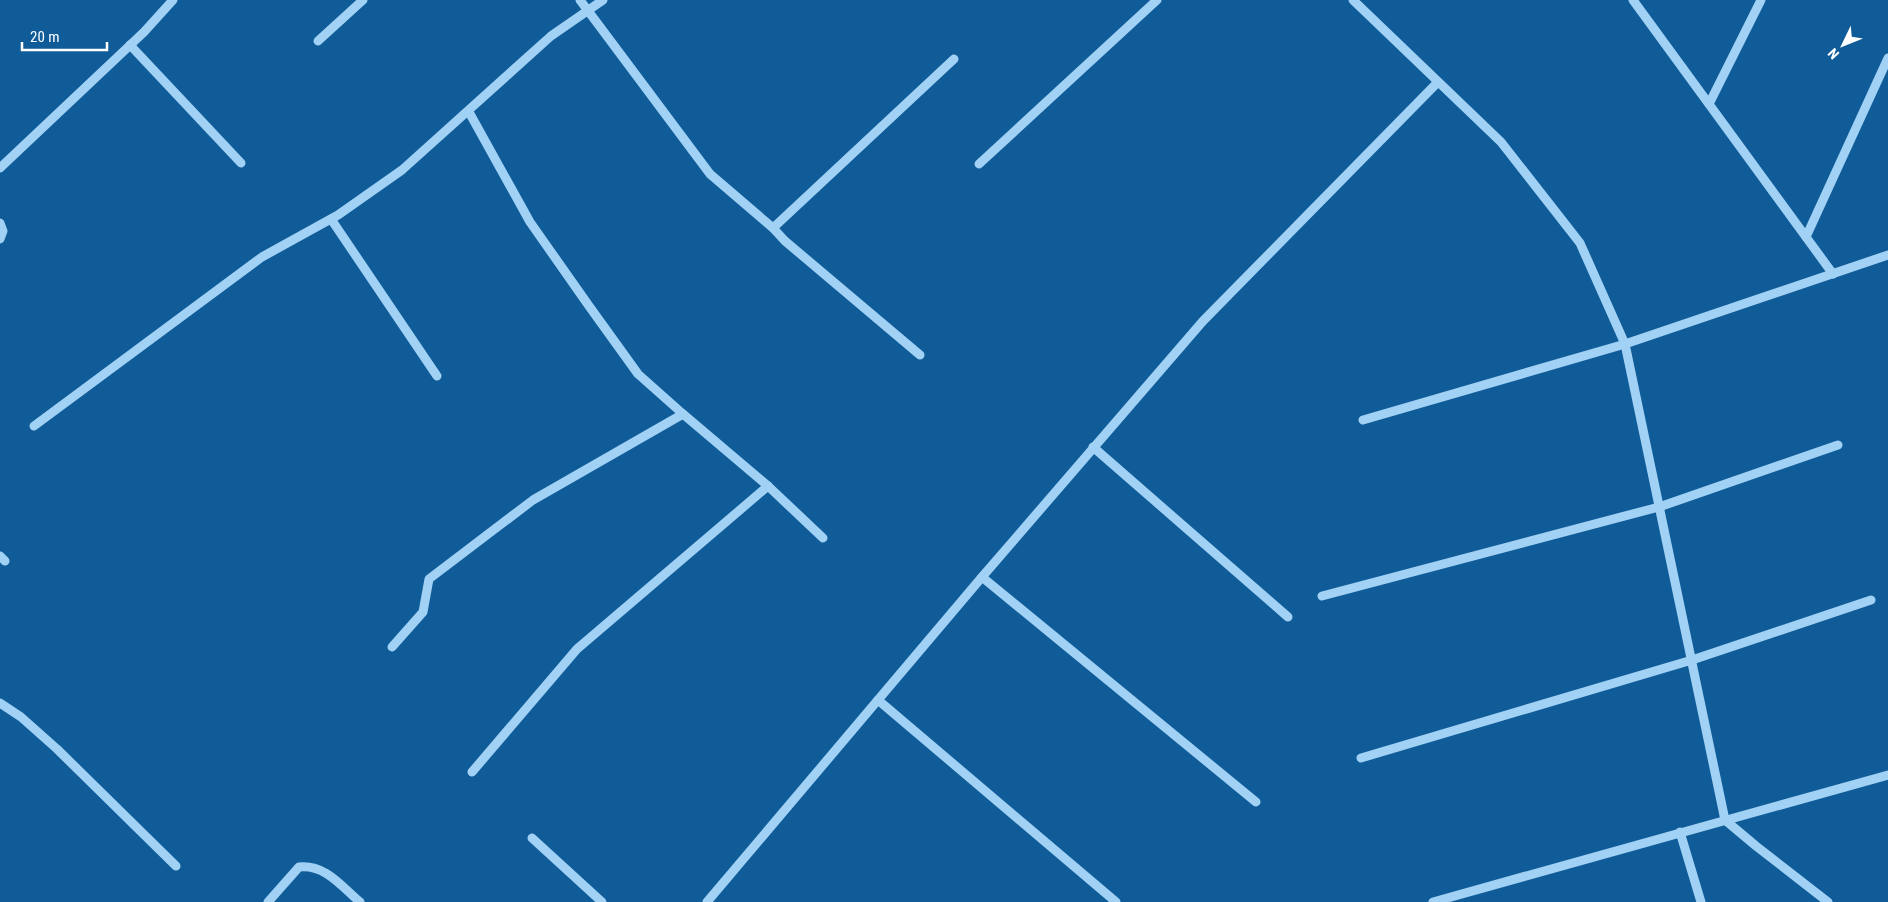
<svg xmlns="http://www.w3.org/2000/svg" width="1888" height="902" font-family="'Roboto Condensed',sans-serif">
<rect width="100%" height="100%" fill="#105c99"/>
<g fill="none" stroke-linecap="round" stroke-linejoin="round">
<g stroke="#a1d1f4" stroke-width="9">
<path d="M580,0L710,174L773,228L785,241L920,355"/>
<path d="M1353,0L1501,142L1580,243L1625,344L1725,820L1756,846L1828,902"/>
<path d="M1633,0L1833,274"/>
<path d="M318,41L363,0"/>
<path d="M130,45L241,163"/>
<path d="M1709,104L1761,0"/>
<path d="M979,164L1157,0"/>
<path d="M0,168L144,32L173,0"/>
<path d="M331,219L437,376"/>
<path d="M0,223L3,231L0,239"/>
<path d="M773,228L954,59"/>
<path d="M1806,237L1888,58"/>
<path d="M683,414L768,486L823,538"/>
<path d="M1363,420L1625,344L1888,255"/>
<path d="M34,426L262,257L338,215L402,170L551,36L603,0"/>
<path d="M1093,447L1288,617"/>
<path d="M0,556L5,561"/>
<path d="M982,577L1256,802"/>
<path d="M1322,596L1659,507L1838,445"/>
<path d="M392,647L423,612L429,579L533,500L683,414L638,374L589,306L530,222L469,112"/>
<path d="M878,700L1116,902"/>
<path d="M0,703L21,717L57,749L176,866"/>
<path d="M1361,758L1692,660L1871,600"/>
<path d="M472,772L577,649L768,486"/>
<path d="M1680,832L1701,902"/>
<path d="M532,838L602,902"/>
<path d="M268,902L299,867C325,864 341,886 360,902"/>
<path d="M707,902L982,577L1203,321L1438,82"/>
<path d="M1433,902L1888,775"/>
</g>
</g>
<g transform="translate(1843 45) rotate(227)" stroke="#105c99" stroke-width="4" paint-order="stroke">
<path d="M0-4L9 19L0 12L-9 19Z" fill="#ffffff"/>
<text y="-8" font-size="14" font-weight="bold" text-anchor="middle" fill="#ffffff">N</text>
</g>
<path d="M22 42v8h85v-8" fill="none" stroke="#ffffff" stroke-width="2.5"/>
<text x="30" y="42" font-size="15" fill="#ffffff" stroke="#105c99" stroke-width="4" paint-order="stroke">20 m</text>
</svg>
